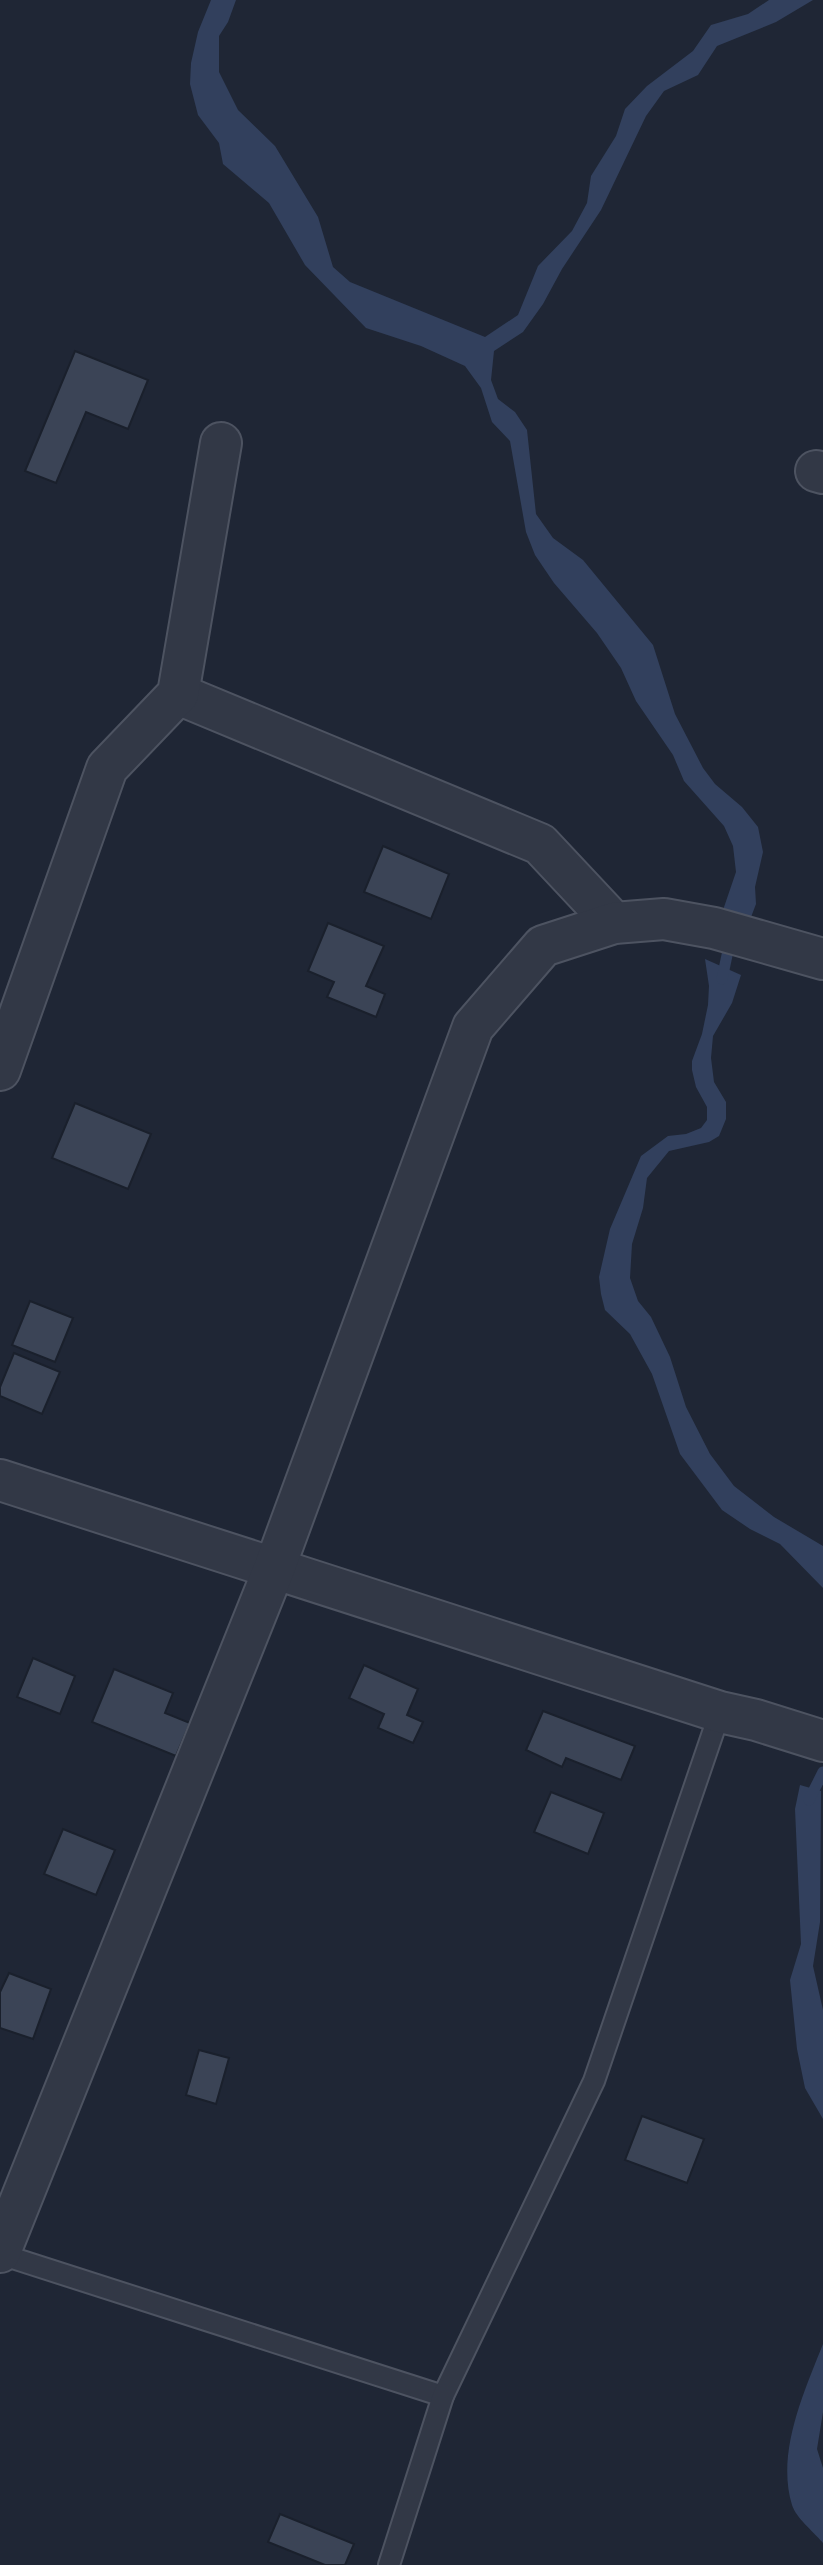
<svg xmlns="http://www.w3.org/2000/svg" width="823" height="2565" font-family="Inter,sans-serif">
<rect width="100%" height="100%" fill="#1f2635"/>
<g fill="#32405d">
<path d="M211,0H236L228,22L219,36V72L238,110L275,146L318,217L333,267L350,282L485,337L518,315L538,266L572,231L587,203L591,176L616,136L625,109L647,86L693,51L711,25L748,14L769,0H813L776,22L717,46L698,75L664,91L646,116L601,210L562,269L543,304L523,332L494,351L491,380L498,399L515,412L527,430L536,514L553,538L583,560L653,645L675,714L703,768L715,784L742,807L758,827L763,852L755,887L756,904L748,925L722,913L736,872L733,846L724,826L684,781L673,755L636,701L621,668L597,633L554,583L535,555L526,532L510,441L492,422L481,388L465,366L421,346L366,328L305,265L269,203L223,164L219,143L198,115L190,84L191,63L198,32Z"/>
<path d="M705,959L741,975L732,1003L713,1036L711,1058L714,1082L726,1102V1119L719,1136L709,1142L669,1151L647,1178L643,1208L632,1244L630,1278L638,1301L651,1317L670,1357L686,1407L710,1454L734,1486L774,1517L823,1546V1588L780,1544L750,1529L722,1510L680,1454L652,1374L630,1334L605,1310L601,1294L599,1277L610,1229L641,1156L668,1136L686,1134L701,1128L707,1120V1107L696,1087L692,1070V1061L702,1034L708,1005L709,986Z"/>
<path d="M800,1785L821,1791L820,1922L813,1966L823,2010V2119L805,2088L797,2049L790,1980L801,1944L795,1809Z"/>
<path d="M823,2344V2412L817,2449L823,2468V2543C814,2532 796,2518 792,2505C776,2453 804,2392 823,2344Z"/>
</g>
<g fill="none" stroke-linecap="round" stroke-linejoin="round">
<g stroke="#32405d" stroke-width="11">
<path d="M722,979L730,941"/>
<path d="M809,1800L823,1772"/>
</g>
</g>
<g fill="#3b4456" stroke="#1a202c" stroke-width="2">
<path d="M75,351L148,380L128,429L86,412L56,483L25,471Z"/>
<path d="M383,846L449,874L431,919L364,892Z"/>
<path d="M328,923L384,946L366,986L385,994L376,1017L327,997L334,982L308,971Z"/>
<path d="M75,1103L151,1134L128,1189L52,1158Z"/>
<path d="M30,1301L73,1318L55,1362L12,1345Z"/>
<path d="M14,1353L60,1372L42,1414L0,1396V1387Z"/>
<path d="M33,1658L75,1676L60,1714L17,1697Z"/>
<path d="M364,1665L418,1689L407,1715L423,1722L413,1743L378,1728L384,1714L349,1698Z"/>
<path d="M114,1669L173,1693L165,1713L190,1723L176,1756L92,1722Z"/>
<path d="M543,1711L635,1746L621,1780L566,1758L562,1767L526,1750Z"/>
<path d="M551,1792L604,1813L588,1854L534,1832Z"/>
<path d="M63,1829L115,1850L96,1895L44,1874Z"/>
<path d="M9,1973L51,1989L33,2039L0,2028V1992Z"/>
<path d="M199,2050L229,2058L216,2104L186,2095Z"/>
<path d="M642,2116L704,2139L687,2183L625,2160Z"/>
<path d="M280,2514L354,2544L345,2565H325L268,2542Z"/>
</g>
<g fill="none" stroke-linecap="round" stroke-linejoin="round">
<defs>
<g id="service">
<path d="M0,2254L443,2396"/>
<path d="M389,2565L443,2396L594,2081L720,1712"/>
</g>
<g id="minor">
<path d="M816,471L823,473"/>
<path d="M178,694L540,844L614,923"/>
<path d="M0,1070L107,768L178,694L221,443"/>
<path d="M0,1480L720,1712L756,1720L823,1741"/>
<path d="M0,2252L274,1569L473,1027L543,946L614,923L664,919L714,928L823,959"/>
</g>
</defs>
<use href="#service" stroke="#4d5361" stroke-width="24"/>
<use href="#minor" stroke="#4d5361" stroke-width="44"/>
<use href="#service" stroke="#323846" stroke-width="20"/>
<use href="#minor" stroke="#323846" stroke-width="40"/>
</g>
</svg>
